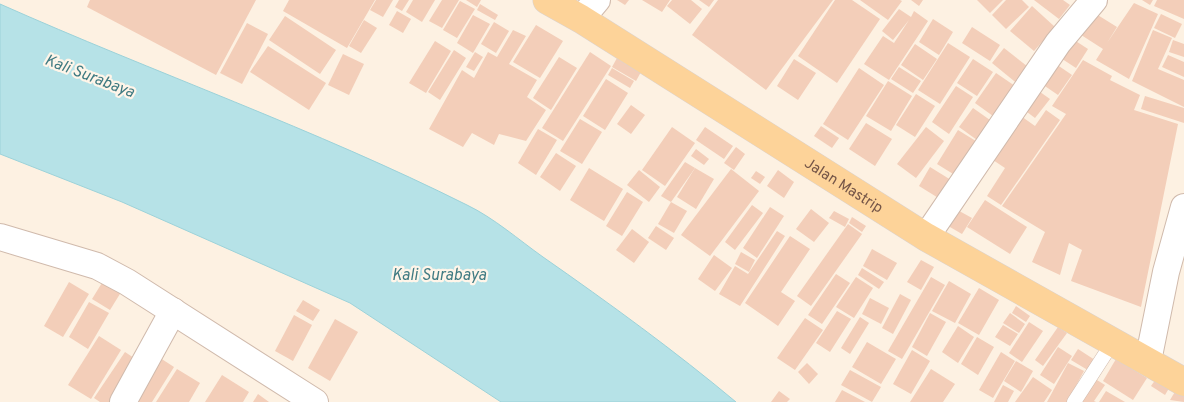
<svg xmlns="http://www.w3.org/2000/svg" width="1184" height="402" font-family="Overpass,sans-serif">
<rect width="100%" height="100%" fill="#fdf1e2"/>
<path fill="#b6e2e7" stroke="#9cd2d9" d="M0,4C155,73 315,129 467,205C494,218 519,240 543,257C609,303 675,351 736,402H501L350,303L122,202L0,154Z"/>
<g fill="#f3ceb9">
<path d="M90,0H256L216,75L87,7Z"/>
<path d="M289,0H375L347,48L283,11Z"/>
<path d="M376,0H393L383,17L370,10Z"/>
<path d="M399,0H409L402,11L395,7Z"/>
<path d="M413,0H435L422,22L406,12Z"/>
<path d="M442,0H459L442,28L429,21Z"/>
<path d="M466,0H481L477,7Z"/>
<path d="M617,0H629L625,5Z"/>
<path d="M642,0H670L662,12Z"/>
<path d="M672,0H691L702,9L690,24L667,6Z"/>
<path d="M699,0H714L709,7Z"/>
<path d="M718,0H833L766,90L692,35Z"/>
<path d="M835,0H852L880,19L837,83L798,56Z"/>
<path d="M860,0H900L902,1L888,20Z"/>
<path d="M911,0H923L919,6Z"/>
<path d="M977,0H1003L990,13Z"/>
<path d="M1006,0H1022L1029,7L1006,29L992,15Z"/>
<path d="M1034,0H1063L1070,5L1059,19Z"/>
<path d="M1142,0H1153L1150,5Z"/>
<path d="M1157,0H1184V19L1154,6Z"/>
<path d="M460,1L475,9L457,38L443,30Z"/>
<path d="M1134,3L1158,14L1129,79L1096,60L1103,49L1075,31L1088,9L1117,27L1107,43Z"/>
<path d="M480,4L498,15L495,20L477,10Z"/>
<path d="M1032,6L1055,27L1034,51L1010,31Z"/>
<path d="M899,9L911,17L914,11L928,21L889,80L864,64L883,36L894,43L909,20L893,40L882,31Z"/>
<path d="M397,11L411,19L403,33L389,25Z"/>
<path d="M1161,14L1182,24L1175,38L1154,28Z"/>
<path d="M473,15L490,24L473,53L457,43Z"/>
<path d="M285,16L336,50L320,74L269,40Z"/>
<path d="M933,19L953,32L939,55L919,42Z"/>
<path d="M364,20L377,28L361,53L349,46Z"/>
<path d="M494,22L509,31L496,53L481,44Z"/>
<path d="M247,23L268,34L242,84L220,73Z"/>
<path d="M536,25L563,41L540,78L513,62Z"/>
<path d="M972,27L1000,45L990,61L962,43Z"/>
<path d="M513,30L526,36L509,64L537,80L527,97L546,110L526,141L499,134L494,145L472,133L463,147L429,129L462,70L474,78L488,52L497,57Z"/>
<path d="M1153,30L1172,38L1158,69L1184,80V107L1132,81Z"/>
<path d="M1068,36L1088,49L1076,68L1056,55Z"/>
<path d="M1173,40L1184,44V57L1169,52Z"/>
<path d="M435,41L451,51L426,93L409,83Z"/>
<path d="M948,43L970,57L940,104L918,90Z"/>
<path d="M915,44L937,59L923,80L901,65Z"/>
<path d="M268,46L326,83L309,110L250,72Z"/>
<path d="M1004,48L1032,70L1019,85L992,63Z"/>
<path d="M454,50L466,58L440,100L428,92Z"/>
<path d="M475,52L483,57L474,71L466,67Z"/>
<path d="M590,52L611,66L563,141L542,128Z"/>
<path d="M343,54L364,64L349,95L328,85Z"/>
<path d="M1168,55L1184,62V77L1162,67Z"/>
<path d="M559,57L577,68L551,110L533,98Z"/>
<path d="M617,58L641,72L636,81L612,67Z"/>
<path d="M794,59L816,73L798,100L777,86Z"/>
<path d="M973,59L993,72L977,96L957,83Z"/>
<path d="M1083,60L1112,76L1110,80L1140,95L1134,110L1178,124L1141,307L1071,281L1082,250L1069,243L1060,275L1032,262L1045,232L1002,206L1066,114L1052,106Z"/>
<path d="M1053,62L1072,75L1058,95L1039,82Z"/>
<path d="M899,67L921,81L913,93L891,79Z"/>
<path d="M612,68L634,81L630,88L608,75Z"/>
<path d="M859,68L884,85L848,140L823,124Z"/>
<path d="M996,73L1015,86L993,116L975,103Z"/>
<path d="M606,79L628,93L605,130L583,116Z"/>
<path d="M888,81L912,96L891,131L866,116Z"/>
<path d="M956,86L973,97L949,134L932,122Z"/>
<path d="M1033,87L1050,99L1035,118L1019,106Z"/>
<path d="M916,94L935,106L915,137L896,125Z"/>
<path d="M1145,96L1184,108V123L1141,109Z"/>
<path d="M631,105L645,115L631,134L617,124Z"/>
<path d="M973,108L990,120L977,140L959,127Z"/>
<path d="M1046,110L1060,120L1001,205L987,196L1005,168L984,154L1014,111L1035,126Z"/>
<path d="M580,119L602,132L582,164L560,151Z"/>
<path d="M866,123L892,139L875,166L849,149Z"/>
<path d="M821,126L839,138L832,148L814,136Z"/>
<path d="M672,127L695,143L665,186L642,170Z"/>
<path d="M705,127L733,146L724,159L696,140Z"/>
<path d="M926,127L944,141L916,178L897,164Z"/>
<path d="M538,129L557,140L536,175L518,163Z"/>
<path d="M958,130L979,143L958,177L937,164Z"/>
<path d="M736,147L745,154L734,170L724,163Z"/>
<path d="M696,149L709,159L704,165L691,156Z"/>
<path d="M556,153L576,166L560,191L540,177Z"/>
<path d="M685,162L695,168L671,202L661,196Z"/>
<path d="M930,167L951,180L940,199L919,186Z"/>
<path d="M589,168L623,189L604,221L570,200Z"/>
<path d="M695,168L714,179L696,209L677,197Z"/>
<path d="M731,169L759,191L710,256L681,235Z"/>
<path d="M639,170L660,187L649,202L627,185Z"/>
<path d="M778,170L794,182L784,198L767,186Z"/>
<path d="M756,171L765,177L760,184L751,178Z"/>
<path d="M627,192L643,202L622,236L606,226Z"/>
<path d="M985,200L1027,227L1010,254L967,227Z"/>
<path d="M671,202L687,211L674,233L658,224Z"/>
<path d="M752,205L763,213L735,250L725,242Z"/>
<path d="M770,207L784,216L757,258L743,248Z"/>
<path d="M952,207L972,218L962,234L943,223Z"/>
<path d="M811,209L829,223L814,242L796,229Z"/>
<path d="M834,211L849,219L845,227L829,218Z"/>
<path d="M852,217L866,226L862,232L849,223Z"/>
<path d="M848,224L862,234L811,306L797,296Z"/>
<path d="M656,226L674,238L666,250L648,238Z"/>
<path d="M632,229L649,242L634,263L616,250Z"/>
<path d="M777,231L785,236L740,306L719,294L735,266L748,274Z"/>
<path d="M790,236L810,249L781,292L795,301L778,326L745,303Z"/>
<path d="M872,249L897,263L887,280L863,266Z"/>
<path d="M741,252L755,260L749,272L735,264Z"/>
<path d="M714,255L732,268L715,291L698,279Z"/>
<path d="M921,260L934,267L921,290L907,282Z"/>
<path d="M862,268L884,282L879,289L858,275Z"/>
<path d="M836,274L850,283L822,324L808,315Z"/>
<path d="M856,277L873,288L854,318L836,307Z"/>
<path d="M931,277L945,285L902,359L888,351Z"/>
<path d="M105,278L123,289L110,310L92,299Z"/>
<path d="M949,281L971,294L955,323L932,311Z"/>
<path d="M69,282L89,294L63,337L44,326Z"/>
<path d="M979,288L999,300L979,335L958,323Z"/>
<path d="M900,294L911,300L893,334L882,328Z"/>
<path d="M870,298L889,308L881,324L862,314Z"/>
<path d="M303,300L320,310L313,321L296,311Z"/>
<path d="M89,302L109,313L88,349L69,337Z"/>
<path d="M1016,306L1030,316L1026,322L1012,313Z"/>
<path d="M837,311L851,319L830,352L816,343Z"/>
<path d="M930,313L946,322L927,356L912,347Z"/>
<path d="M1010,313L1025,324L1019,333L1003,323Z"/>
<path d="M294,315L312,325L293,361L275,351Z"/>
<path d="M860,317L869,323L850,354L841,348Z"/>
<path d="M805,318L823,330L795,370L777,358Z"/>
<path d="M335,319L358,332L330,381L308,368Z"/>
<path d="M1029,322L1043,331L1022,362L1009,353Z"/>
<path d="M1003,325L1018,334L1010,346L995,337Z"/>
<path d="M958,326L974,337L958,363L942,352Z"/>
<path d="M1058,327L1067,333L1043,366L1035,360Z"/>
<path d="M99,336L121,350L91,399L68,385Z"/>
<path d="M977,337L994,347L978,375L961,364Z"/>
<path d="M867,342L896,359L881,384L852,367Z"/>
<path d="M1058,347L1072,356L1054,384L1040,375Z"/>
<path d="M1078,349L1098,362L1091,372L1071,360Z"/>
<path d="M912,350L930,361L911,394L893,384Z"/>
<path d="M125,352L140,362L114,402H100L94,398Z"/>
<path d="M1001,352L1015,361L993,398L979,390Z"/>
<path d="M154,354L174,367L152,402H131Z"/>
<path d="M1116,359L1147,378L1133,400L1103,381Z"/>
<path d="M1016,361L1033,371L1021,392L1004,381Z"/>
<path d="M807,363L818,374L809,384L798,372Z"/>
<path d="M1068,363L1084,371L1067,402H1047Z"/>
<path d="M177,369L200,383L189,402H156Z"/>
<path d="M931,369L955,384L943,402H910Z"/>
<path d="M850,370L881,387L872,402L841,385Z"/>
<path d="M222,375L249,392L243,402H205Z"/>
<path d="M1158,376L1171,385L1165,395L1151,386Z"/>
<path d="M1033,377L1052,390L1044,402H1015Z"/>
<path d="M1092,377L1105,385L1094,401L1096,402H1079Z"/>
<path d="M1003,385L1014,391L1008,402H994Z"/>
<path d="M1179,385L1184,388V402L1170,400Z"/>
<path d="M842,390L865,402H835Z"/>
<path d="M779,391L790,399L787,402H771Z"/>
<path d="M1106,391L1125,402H1099Z"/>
<path d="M258,394L269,402H253Z"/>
</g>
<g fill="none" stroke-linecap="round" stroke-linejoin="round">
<defs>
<path id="lane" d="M1074,402L1113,342"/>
<g id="street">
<path d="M581,19L597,0"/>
<path d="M0,237L97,266L127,282L315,402"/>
<path d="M926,237L1058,43L1094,0"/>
<path d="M1148,361L1166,272L1184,207"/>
<path d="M123,402L173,311"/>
</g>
<g id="primary">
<path id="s1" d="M547,0L581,19L926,237L1184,382"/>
</g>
</defs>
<use href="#lane" stroke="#d0baac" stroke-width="15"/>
<use href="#street" stroke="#d0baac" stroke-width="28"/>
<use href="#primary" stroke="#dbd3cf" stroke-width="29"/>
<use href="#lane" stroke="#fff" stroke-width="14"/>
<use href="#street" stroke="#fff" stroke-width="26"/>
<use href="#primary" stroke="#fdd399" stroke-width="28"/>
</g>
<g text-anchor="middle" stroke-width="4.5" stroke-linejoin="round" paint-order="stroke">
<g font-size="15" fill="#755648" stroke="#fff5e9">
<text dy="5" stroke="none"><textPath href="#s1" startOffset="350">Jalan Mastrip</textPath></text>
</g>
<g font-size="16" font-style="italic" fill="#3f7a82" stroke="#fff5e9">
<text transform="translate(90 75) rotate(21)" y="6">Kali Surabaya</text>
<text x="439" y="280">Kali Surabaya</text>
</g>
</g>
</svg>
